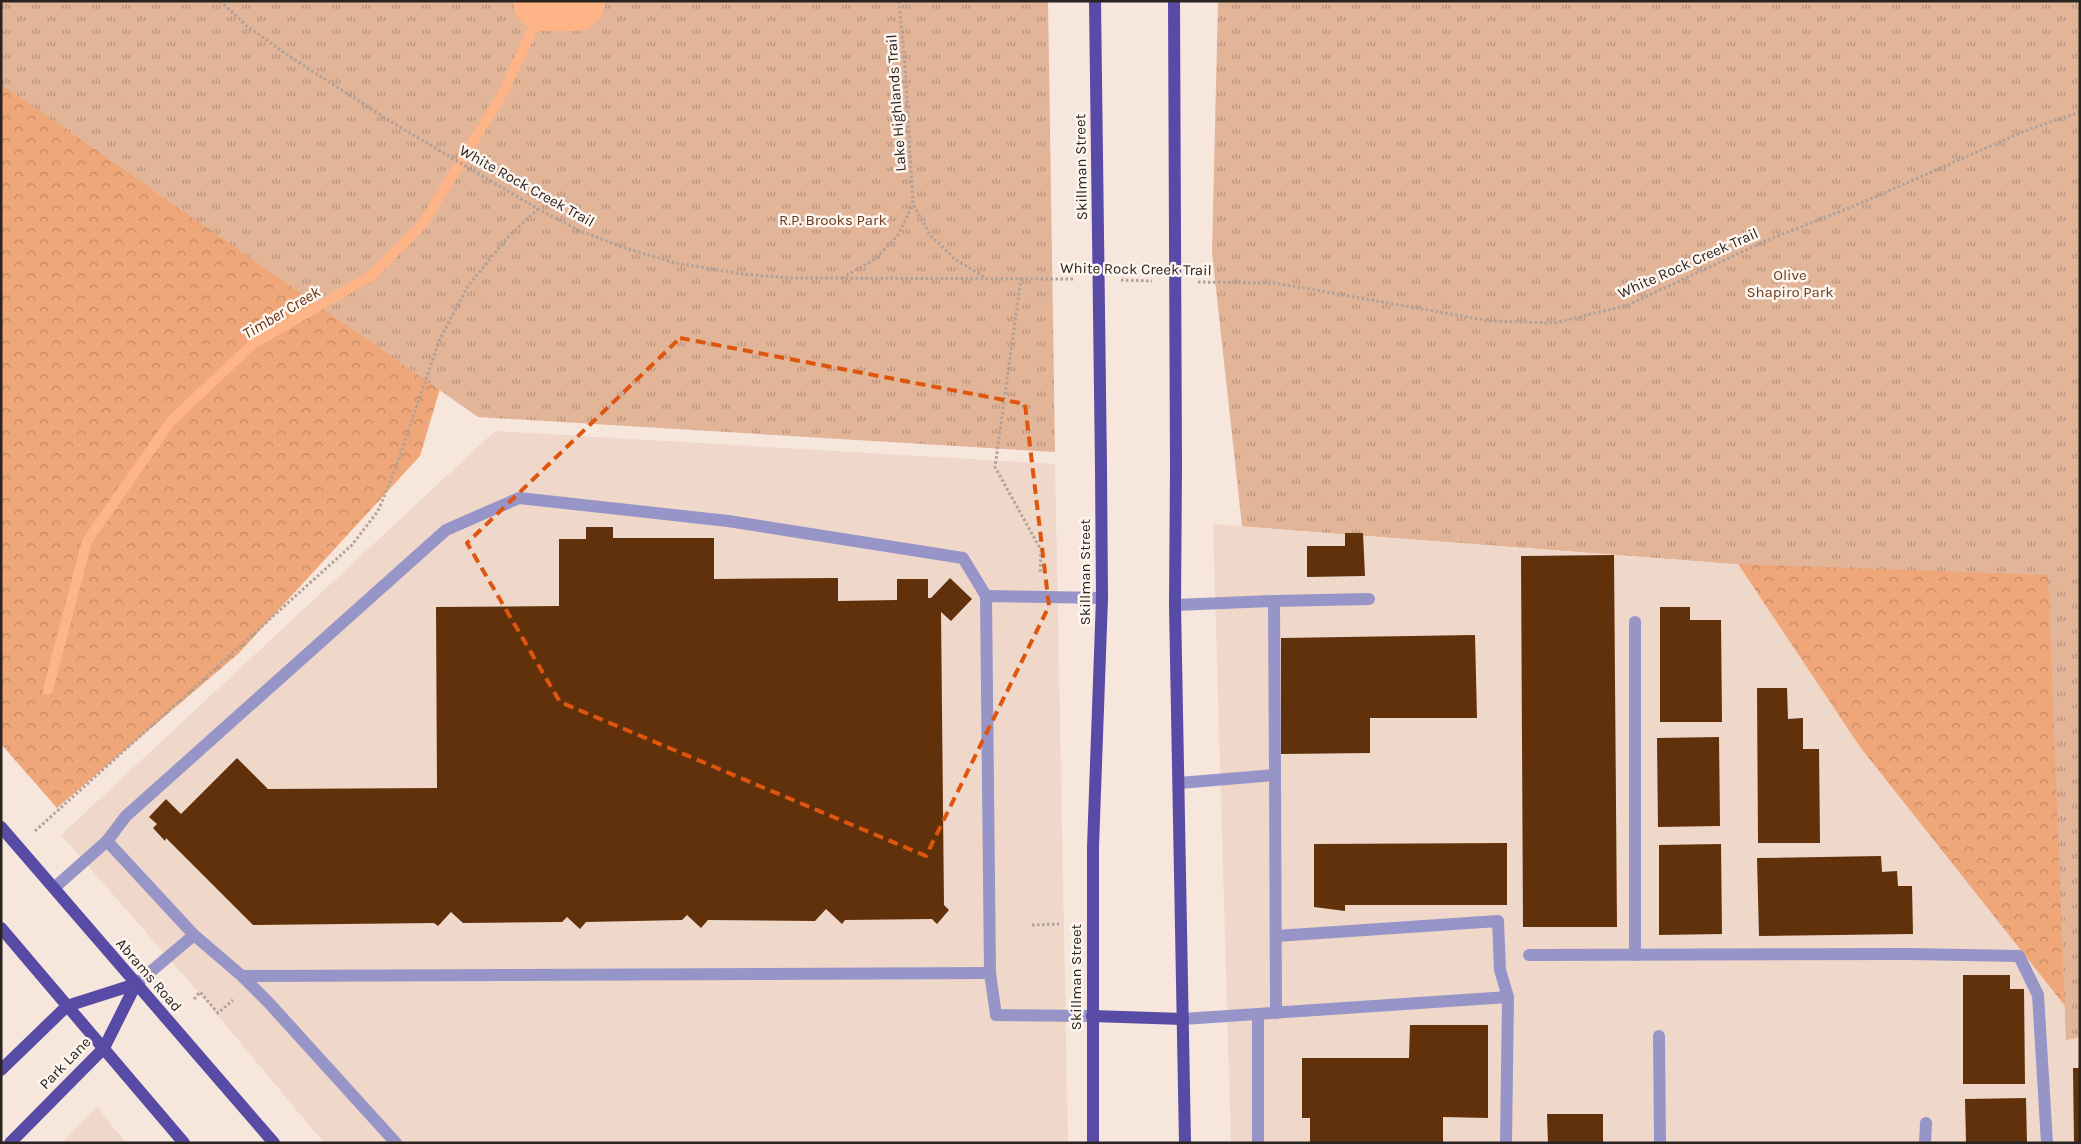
<svg xmlns="http://www.w3.org/2000/svg" width="2081" height="1144" font-family="Karla,sans-serif">
<defs>
<pattern id="forest-crowns" width="20" height="18" patternUnits="userSpaceOnUse" patternTransform="scale(1.25)"><rect width="20" height="18" fill="#efa779"/><path d="M2 6a3 3 0 1 1 6 0M12 15a3 3 0 1 1 6 0" fill="none" stroke="#c28863"/></pattern>
<pattern id="park-tufts" width="24" height="20" patternUnits="userSpaceOnUse" patternTransform="scale(1.25)"><rect width="24" height="20" fill="#e2b498"/><path d="M3 7l-1-3M5 7V3M7 7l1-3M15 17l-1-3M17 17v-4M19 17l1-3" fill="none" stroke="#b7927c"/></pattern>
</defs>
<rect width="100%" height="100%" fill="#f6e6dc"/>
<g fill="#efd8ca">
<path d="M495,431L1055,464L1068,1143H324L199,993L61,835Z"/>
<path d="M1213,524L1738,564L1860,747L2065,1006L2066,1040L2080,1037V1143H1231Z"/>
<path d="M97,1107L126,1143H62Z"/>
</g>
<g fill="url(#forest-crowns)">
<path d="M1,1L456,335L420,456L238,654L57,808L1,744Z"/>
<path d="M2055,212L2080,1037L2066,1040L2065,1006L1860,747L1738,564L1242,526Z"/>
</g>
<g fill="url(#park-tufts)">
<path d="M1,1H1048L1055,452L478,417L1,84Z"/>
<path d="M1218,1H2080V1037L2066,1040L2048,575L1738,564L1242,526L1212,252Z"/>
</g>
<g fill="none" stroke-linecap="round" stroke-linejoin="round">
<path stroke="#feb486" stroke-width="10" d="M48,690L87,541L171,421L253,344L371,276L423,224L503,93L545,2"/>
<path stroke="#feb486" stroke-width="60" d="M543,1H575"/>
</g>
<g fill="#61310c">
<path d="M586,527H613V538H714V579L838,578V601L897,600V579H928V598H931L950,578L972,599L951,621L941,612L944,905L949,910L937,924L932,919L845,920L842,924L826,909L815,921L708,920L701,928L687,915L682,920L586,922L580,929L567,917L562,922L463,923L451,912L438,926L434,923L253,925L166,838L165,841L153,828L157,824L149,817L166,799L181,814L237,758L268,789L437,788L436,607L559,606V539H586Z"/>
<path d="M1345,533H1363L1365,576L1307,577V546H1345Z"/>
<path d="M1614,555L1617,927H1523L1521,556Z"/>
<path d="M1660,607H1690V620H1721L1722,722H1660Z"/>
<path d="M1475,635L1477,718H1370V753L1281,754V638Z"/>
<path d="M1757,688H1787L1788,719L1803,718V749H1819L1820,843H1758Z"/>
<path d="M1719,737L1720,826L1658,827L1657,738Z"/>
<path d="M1507,843V905H1345V911L1314,907V844Z"/>
<path d="M1721,844L1722,934L1659,935V845Z"/>
<path d="M1881,856L1882,872L1897,871L1898,886H1912L1913,934L1759,936L1757,858Z"/>
<path d="M1963,975H2010V989H2024L2025,1084H1963Z"/>
<path d="M1410,1025H1488V1118L1443,1117V1143H1310V1118H1302V1058H1409Z"/>
<path d="M2073,1068H2080V1143H2074Z"/>
<path d="M2026,1098L2027,1143H1966L1965,1099Z"/>
<path d="M1547,1114H1603V1143H1548Z"/>
</g>
<g fill="none" stroke-linecap="round" stroke-linejoin="round">
<g stroke="#aea29a" stroke-width="3" stroke-dasharray="2.5 2.5" stroke-linecap="butt">
<path d="M220,1L247,26L289,56L390,121L538,209L580,231L622,247L675,263L742,274L791,278L1075,279"/>
<path d="M899,1L905,66L913,204L930,235L956,260L986,278"/>
<path d="M842,278L875,259L898,235L913,204"/>
<path d="M1021,278L995,467L1041,550L1040,574"/>
<path d="M1121,280L1152,281"/>
<path d="M1198,282L1275,283L1490,321L1555,323L1628,305L1763,242L1861,203L2027,130L2080,112"/>
<path d="M35,831L352,545L378,511L396,467L439,341L468,286L507,238L538,209"/>
<path d="M1032,925L1059,924"/>
<path d="M194,999L200,992L218,1013L233,1000"/>
</g>
<g stroke="#9795c8" stroke-width="12">
<path d="M1274,601L1369,599"/>
<path d="M1175,605L1274,601L1275,775"/>
<path d="M1635,622V955"/>
<path d="M1179,783L1275,775L1276,1013"/>
<path d="M107,841L194,935L242,976L269,1003L396,1143"/>
<path d="M54,888L107,841L126,816L446,530L519,498L728,521L963,558L986,596"/>
<path d="M1276,936L1498,921L1500,970L1508,997"/>
<path d="M1529,955L1910,954L2019,956L2038,995L2047,1143"/>
<path d="M242,976L990,973"/>
<path d="M136,984L194,935"/>
<path d="M1092,1016L996,1015L990,973L986,596L1102,598"/>
<path d="M1183,1019L1508,997L1506,1143"/>
<path d="M1659,1036L1660,1143"/>
<path d="M1258,1143V1014"/>
<path d="M1925,1143L1926,1123"/>
</g>
<g stroke="#574ba5" stroke-width="12">
<path d="M1176,469L1175,605L1185,1143"/>
<path d="M1,827L274,1143"/>
<path d="M1,928L184,1143"/>
<path d="M1092,1016L1183,1019"/>
<path d="M1,1070L67,1006L136,984"/>
<path d="M10,1143L104,1048L136,984"/>
<path d="M1093,1143V847L1102,598L1101,467"/>
</g>
<g stroke="#574ba5" stroke-width="12">
<path d="M1095,1L1101,467"/>
<path d="M1174,1L1176,469"/>
</g>
</g>
<path fill="none" stroke="#de560d" stroke-width="4" stroke-dasharray="10 6" stroke-linejoin="round" d="M680,338L1025,404L1049,606L926,856L560,702L467,543Z"/>
<g text-anchor="middle" stroke-width="5" stroke-linejoin="round" paint-order="stroke">
<g font-size="15" fill="#2a2421" stroke="#fef5ef">
<text transform="translate(896 103) rotate(-94)" y="5">Lake Highlands Trail</text>
<text transform="translate(1081 167) rotate(-91)" y="5">Skillman Street</text>
<text transform="translate(527 186) rotate(29)" y="5">White Rock Creek Trail</text>
<text transform="translate(1688 263) rotate(-24)" y="5">White Rock Creek Trail</text>
<text transform="translate(1136 269) rotate(1)" y="5">White Rock Creek Trail</text>
<text transform="translate(1085 572) rotate(-90)" y="5">Skillman Street</text>
<text transform="translate(149 975) rotate(49)" y="5">Abrams Road</text>
<text transform="translate(1076 977) rotate(-90)" y="5">Skillman Street</text>
<text transform="translate(65 1063) rotate(-46)" y="5">Park Lane</text>
</g>
<g font-size="15" fill="#6a3b1a" stroke="#fef5ef">
<text x="833" y="225">R.P. Brooks Park</text>
<text x="1790" y="280">Olive<tspan x="1790" dy="17">Shapiro Park</tspan></text>
</g>
<g font-size="16" font-style="italic" fill="#60310f" stroke="#fef5ef">
<text transform="translate(281 312) rotate(-31)" y="6">Timber Creek</text>
</g>
</g>
<rect width="2081" height="1144" fill="none" stroke="#2a2421" stroke-width="5"/>
</svg>
